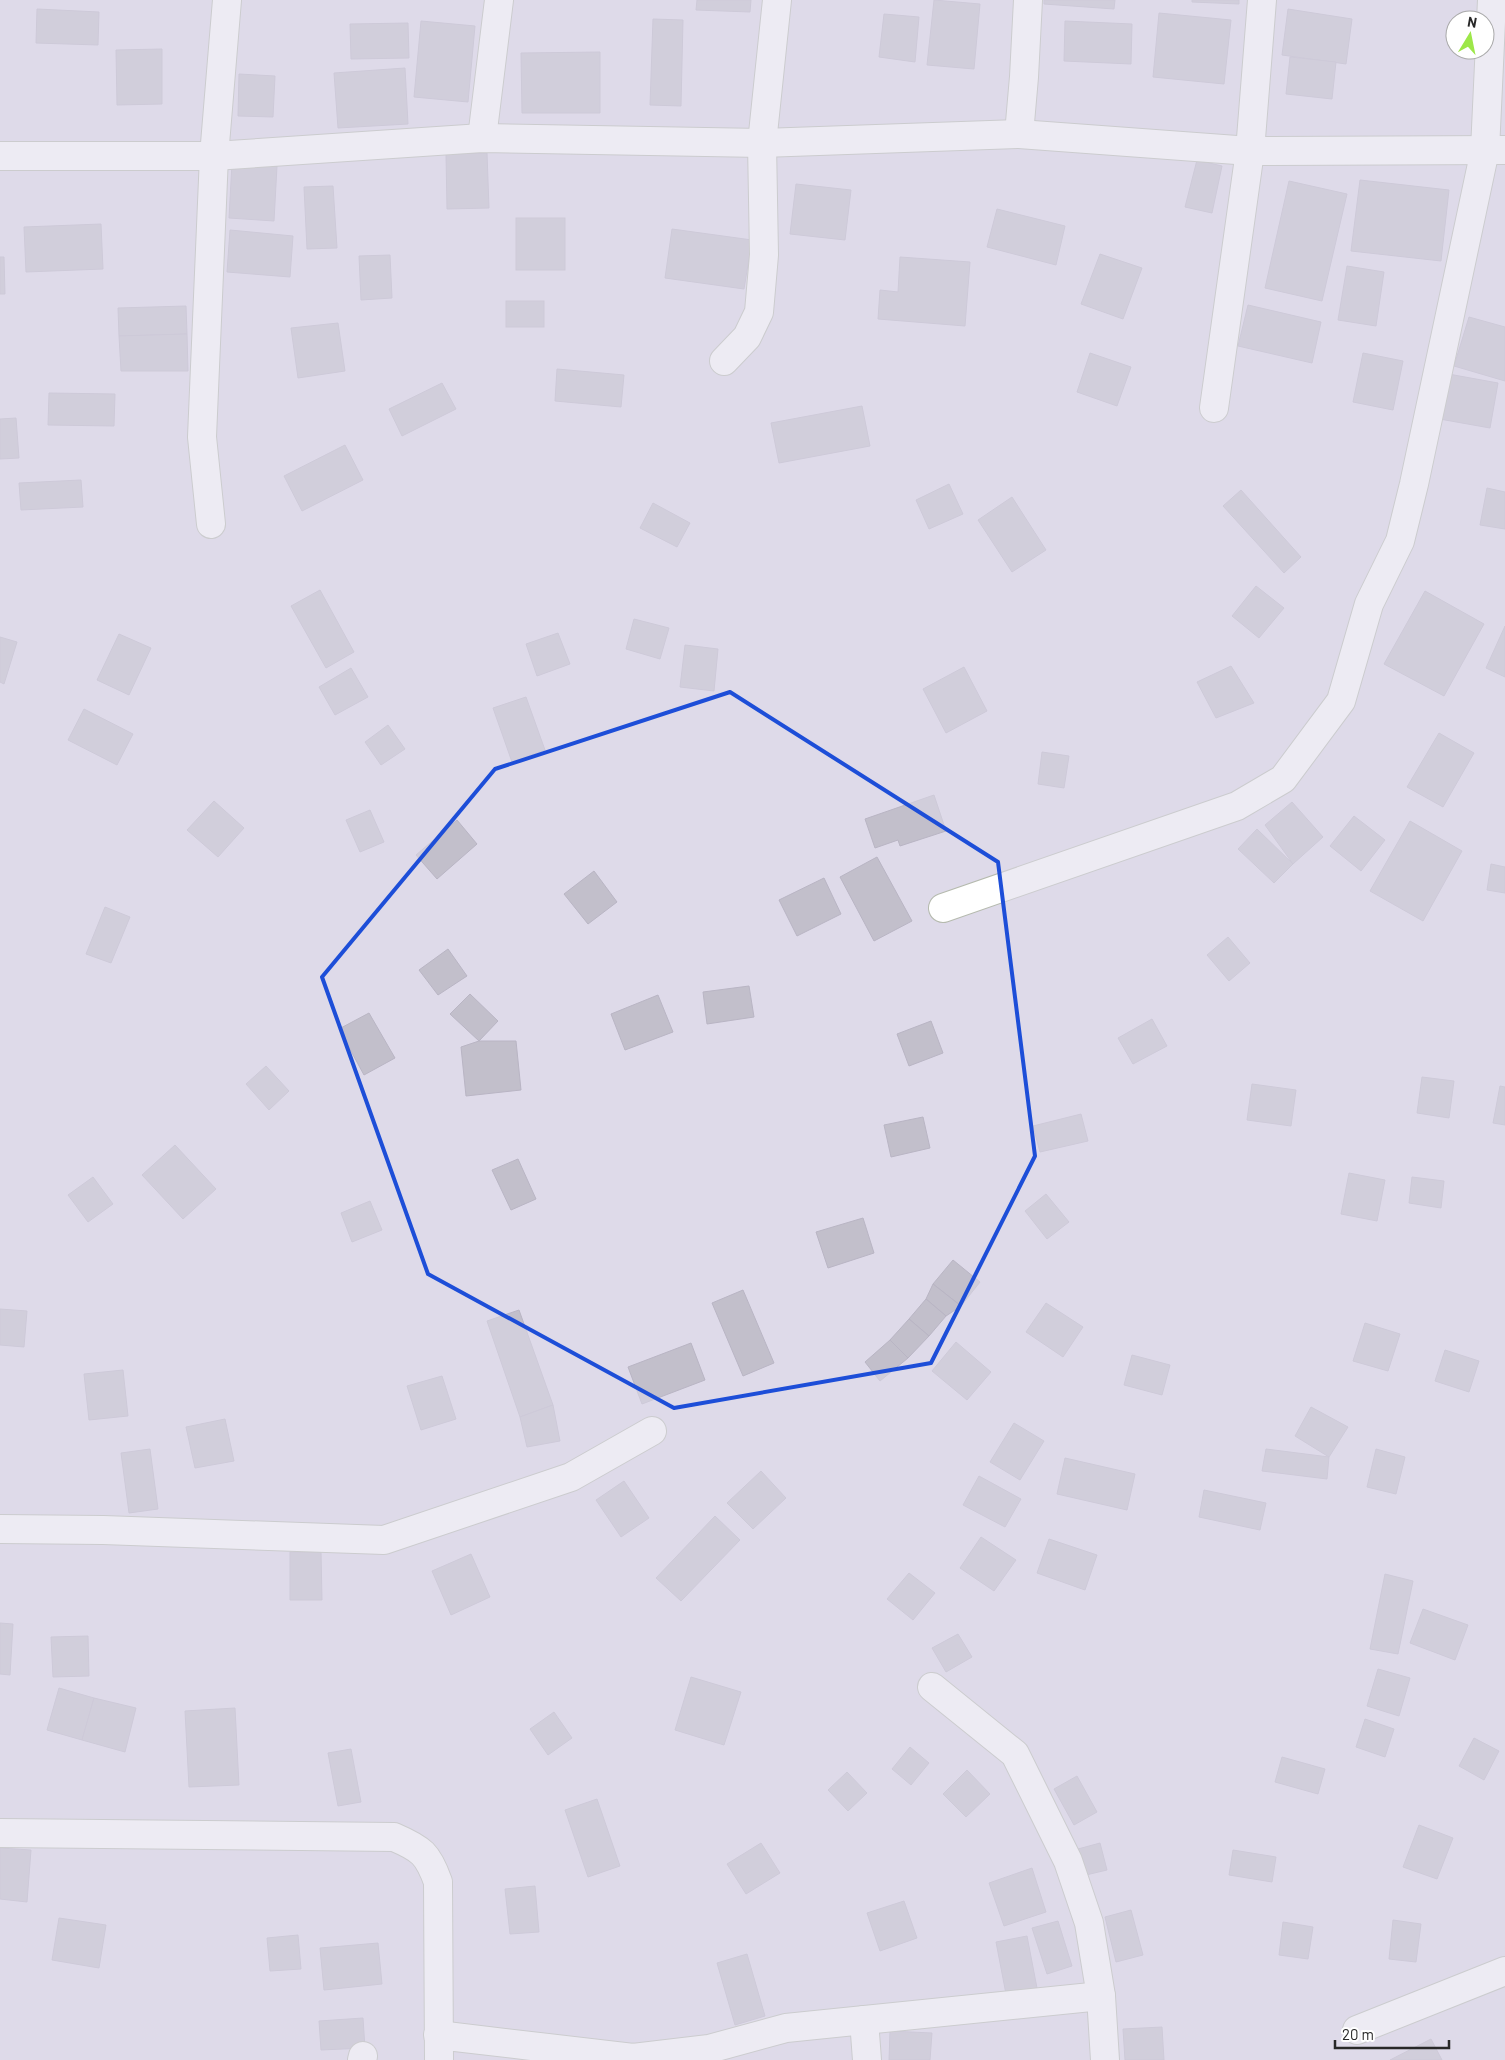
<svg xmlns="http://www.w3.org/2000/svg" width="1505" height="2060" font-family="Barlow,sans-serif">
<rect width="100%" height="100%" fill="#dedae9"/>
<g fill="#c2bfcb" stroke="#b9b5c4">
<path d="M697,0H751L750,12L696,10Z"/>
<path d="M934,0L980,4L974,69L927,65Z"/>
<path d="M1044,0H1115L1114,9L1044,4Z"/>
<path d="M1192,0H1239V4L1192,2Z"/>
<path d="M37,9L99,12L98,45L36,43Z"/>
<path d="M1288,9L1352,19L1346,64L1282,55Z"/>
<path d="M1159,13L1231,20L1224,84L1153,77Z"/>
<path d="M884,14L919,17L915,62L879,57Z"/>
<path d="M653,19L683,20L681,106L650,105Z"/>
<path d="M421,21L475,26L468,102L414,97Z"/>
<path d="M1065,21L1132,24L1131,64L1064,61Z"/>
<path d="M408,23L409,58L351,59L350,24Z"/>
<path d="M162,49V104L117,105L116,50Z"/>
<path d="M600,52V113H522L521,53Z"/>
<path d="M1290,57L1336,62L1332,99L1286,94Z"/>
<path d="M405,68L408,124L338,128L334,73Z"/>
<path d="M239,74L275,76L273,117L238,116Z"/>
<path d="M487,153L489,208L447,209L446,154Z"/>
<path d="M1197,160L1222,166L1212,213L1185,207Z"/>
<path d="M232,163L277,166L274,221L229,218Z"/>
<path d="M1360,180L1449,190L1441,261L1351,251Z"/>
<path d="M1289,181L1347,194L1322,301L1265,288Z"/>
<path d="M796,184L851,190L845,240L790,234Z"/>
<path d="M333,186L337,248L307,249L304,187Z"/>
<path d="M997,209L1065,226L1056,265L987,247Z"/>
<rect x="516" y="218" width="49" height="52"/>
<path d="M101,224L103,269L26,272L24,227Z"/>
<path d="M672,229L752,240L744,289L665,278Z"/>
<path d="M230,230L293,236L290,277L227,272Z"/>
<path d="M1100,254L1142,268L1123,319L1081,304Z"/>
<path d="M390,255L392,298L361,300L359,256Z"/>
<path d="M0,257H4L5,294H0Z"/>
<path d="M900,257L970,262L965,326L878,319L880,290L898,292Z"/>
<path d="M1347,266L1384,272L1376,326L1338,320Z"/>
<rect x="506" y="301" width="38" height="26"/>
<path d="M1248,305L1321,322L1312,363L1238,346Z"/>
<path d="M186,306L187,334L119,336L118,308Z"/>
<path d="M1469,317L1505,327V381L1454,366Z"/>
<path d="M338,323L345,371L298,378L291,328Z"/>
<path d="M187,334L188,371H121L119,336Z"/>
<path d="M1090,353L1131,367L1117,406L1077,392Z"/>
<path d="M1363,353L1403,361L1393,410L1353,402Z"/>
<path d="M557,369L624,375L621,407L555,401Z"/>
<path d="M1443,373L1498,383L1490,428L1434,418Z"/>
<path d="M442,383L456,409L402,436L389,409Z"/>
<path d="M49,393L115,394L114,426L48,425Z"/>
<path d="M862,406L870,446L779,463L771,423Z"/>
<path d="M16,418L19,458L0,459V419Z"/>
<path d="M345,445L363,480L302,511L284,476Z"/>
<path d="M81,480L83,507L21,510L19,483Z"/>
<path d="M949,484L963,514L929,529L916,500Z"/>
<path d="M1487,488L1505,492V529L1480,525Z"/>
<path d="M1241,490L1301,557L1284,573L1223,506Z"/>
<path d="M1012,497L1046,550L1012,572L978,520Z"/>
<path d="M653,503L690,523L677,547L640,528Z"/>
<path d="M1256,586L1284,608L1259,638L1232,616Z"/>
<path d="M320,590L354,652L326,668L291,606Z"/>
<path d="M1425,591L1484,624L1444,696L1384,664Z"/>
<path d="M634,619L669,628L660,659L626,649Z"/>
<path d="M1505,626V677L1486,668Z"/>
<path d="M558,633L570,664L537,676L526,644Z"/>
<path d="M119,634L151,648L129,695L97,680Z"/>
<path d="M0,637L17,642L4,684L0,682Z"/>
<path d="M685,645L718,649L714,691L680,687Z"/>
<path d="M1231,666L1254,703L1216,718L1197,682Z"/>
<path d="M964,667L987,711L946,733L923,689Z"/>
<path d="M351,668L368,697L335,715L319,687Z"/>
<path d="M526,697L545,750L512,762L493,708Z"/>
<path d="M84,709L133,734L117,765L68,740Z"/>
<path d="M388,725L405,749L381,765L365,742Z"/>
<path d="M1439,733L1474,753L1443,807L1407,787Z"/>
<path d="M1042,752L1069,756L1064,788L1038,784Z"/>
<path d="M934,795L946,831L900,846L898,840L875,848L865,819Z"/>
<path d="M214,801L244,828L218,857L187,830Z"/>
<path d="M1292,802L1323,837L1293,864L1265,825Z"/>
<path d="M370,810L384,842L360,852L346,820Z"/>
<path d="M1354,816L1385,840L1361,871L1330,846Z"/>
<path d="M457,820L477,844L437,879L416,855Z"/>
<path d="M1410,821L1462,851L1423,921L1370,891Z"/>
<path d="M1257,829L1293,864L1274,883L1238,849Z"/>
<path d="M877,857L912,921L874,941L840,877Z"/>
<path d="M1491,864L1505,867V893L1487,890Z"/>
<path d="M594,871L617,902L588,924L564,894Z"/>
<path d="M824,878L841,914L797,936L779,900Z"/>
<path d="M105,907L130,917L111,963L86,954Z"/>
<path d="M1228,937L1250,963L1229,981L1207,955Z"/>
<path d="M448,949L467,976L438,995L419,970Z"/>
<path d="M749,986L754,1017L707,1024L703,992Z"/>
<path d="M470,994L498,1021L479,1041L450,1014Z"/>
<path d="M658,995L673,1032L625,1050L611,1014Z"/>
<path d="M369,1013L395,1058L364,1075L339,1029Z"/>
<path d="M1152,1019L1167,1046L1133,1064L1118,1038Z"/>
<path d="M931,1021L943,1053L909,1066L897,1034Z"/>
<path d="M479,1041H516L521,1090L466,1096L461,1047Z"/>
<path d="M266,1066L289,1091L269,1110L246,1084Z"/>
<path d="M1422,1077L1454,1081L1449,1118L1417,1113Z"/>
<path d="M1252,1084L1296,1090L1291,1126L1247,1120Z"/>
<path d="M1500,1086L1505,1087V1125L1493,1123Z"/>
<path d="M1081,1114L1088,1141L1040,1152L1033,1126Z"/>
<path d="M923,1117L930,1148L891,1157L884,1125Z"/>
<path d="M175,1145L216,1189L183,1219L142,1175Z"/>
<path d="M518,1159L536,1199L511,1210L492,1170Z"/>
<path d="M1349,1173L1385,1180L1377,1221L1341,1214Z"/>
<path d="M93,1177L113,1204L88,1222L68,1195Z"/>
<path d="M1412,1177L1444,1181L1441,1208L1409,1203Z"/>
<path d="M1046,1194L1069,1222L1047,1239L1025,1211Z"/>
<path d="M370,1201L382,1230L352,1242L341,1213Z"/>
<path d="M863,1218L874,1253L828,1268L816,1232Z"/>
<path d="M953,1260L980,1282L961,1306L933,1284Z"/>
<path d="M933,1284L961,1306L946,1316L926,1299Z"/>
<path d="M743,1290L774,1363L743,1376L712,1303Z"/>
<path d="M926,1299L946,1316L929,1336L909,1319Z"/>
<path d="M1046,1303L1083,1327L1063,1357L1026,1332Z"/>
<path d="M0,1309L27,1311L24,1347L0,1345Z"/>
<path d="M519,1310L553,1405L520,1417L487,1321Z"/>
<path d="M909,1319L929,1336L908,1358L890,1340Z"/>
<path d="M1365,1323L1400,1334L1388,1371L1353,1361Z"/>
<path d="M890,1340L908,1358L880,1381L865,1362Z"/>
<path d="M956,1342L991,1372L967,1400L932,1371Z"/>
<path d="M691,1343L705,1380L642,1404L628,1367Z"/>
<path d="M1445,1350L1479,1361L1469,1392L1435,1381Z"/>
<path d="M1132,1355L1170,1365L1162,1395L1124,1385Z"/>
<path d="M123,1370L128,1416L89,1420L84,1374Z"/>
<path d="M442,1376L456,1419L421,1430L407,1386Z"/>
<path d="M553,1405L560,1441L527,1447L520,1417Z"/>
<path d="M1311,1407L1348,1427L1329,1457L1295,1436Z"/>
<path d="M225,1419L234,1461L195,1468L186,1427Z"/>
<path d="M1014,1423L1044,1441L1020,1480L990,1462Z"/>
<path d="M150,1449L158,1509L129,1513L121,1453Z"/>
<path d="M1266,1449L1329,1457L1327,1479L1262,1471Z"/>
<path d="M1376,1449L1405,1457L1396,1494L1367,1487Z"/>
<path d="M1065,1458L1135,1474L1127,1510L1057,1494Z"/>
<path d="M761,1471L786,1498L753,1529L727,1503Z"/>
<path d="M979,1476L1021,1499L1005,1527L963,1505Z"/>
<path d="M624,1481L649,1518L621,1537L596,1500Z"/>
<path d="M1204,1490L1266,1503L1260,1530L1199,1517Z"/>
<path d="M715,1516L740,1540L681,1601L656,1578Z"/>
<path d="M981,1537L1016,1560L994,1591L960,1568Z"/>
<path d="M1049,1539L1097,1555L1085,1590L1037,1573Z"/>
<path d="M290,1552H321L322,1600H290Z"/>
<path d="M471,1554L490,1597L451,1615L432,1571Z"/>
<path d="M909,1573L935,1593L913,1620L887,1599Z"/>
<path d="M1385,1574L1413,1581L1398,1654L1370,1649Z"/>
<path d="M1423,1609L1468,1625L1455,1660L1410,1643Z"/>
<path d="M0,1623L13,1624L10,1675L0,1674Z"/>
<path d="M958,1634L972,1657L946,1672L932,1648Z"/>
<path d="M88,1636L89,1676L53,1677L51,1637Z"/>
<path d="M1378,1669L1410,1678L1399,1716L1367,1706Z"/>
<path d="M691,1677L741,1692L724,1745L675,1730Z"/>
<path d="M59,1688L94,1698L82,1740L47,1730Z"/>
<path d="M94,1698L136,1708L125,1752L82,1740Z"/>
<path d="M235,1708L239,1785L189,1787L185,1711Z"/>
<path d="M554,1712L572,1738L548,1755L530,1729Z"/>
<path d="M1365,1719L1394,1729L1385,1757L1356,1747Z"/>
<path d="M1474,1738L1499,1751L1484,1780L1459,1766Z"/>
<path d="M910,1747L929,1763L911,1785L892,1769Z"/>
<path d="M351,1749L361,1802L338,1806L328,1753Z"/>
<path d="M1282,1757L1325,1769L1318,1794L1275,1782Z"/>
<path d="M967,1770L990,1794L966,1817L943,1794Z"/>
<path d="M847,1772L867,1793L848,1811L828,1790Z"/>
<path d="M1077,1776L1097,1812L1074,1825L1054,1789Z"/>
<path d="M597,1799L620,1866L588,1877L565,1810Z"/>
<path d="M1419,1825L1453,1838L1437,1879L1403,1867Z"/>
<path d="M761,1843L780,1873L746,1894L727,1864Z"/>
<path d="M1100,1843L1107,1870L1086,1875L1078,1849Z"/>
<path d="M0,1848L31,1850L27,1902L0,1899Z"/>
<path d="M1233,1850L1276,1857L1272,1882L1229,1875Z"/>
<path d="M1032,1868L1046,1912L1004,1926L989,1883Z"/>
<path d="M535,1886L539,1932L510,1934L505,1889Z"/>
<path d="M904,1901L917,1938L880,1951L867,1913Z"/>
<path d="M1131,1910L1143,1955L1116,1962L1105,1917Z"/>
<path d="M59,1918L106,1925L99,1968L52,1960Z"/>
<path d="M1393,1920L1421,1924L1416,1962L1389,1959Z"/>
<path d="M1058,1921L1072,1966L1047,1974L1032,1928Z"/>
<path d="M1283,1922L1313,1927L1308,1959L1279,1955Z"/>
<path d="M298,1935L301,1969L270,1971L267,1938Z"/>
<path d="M1027,1936L1037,1988L1006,1994L996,1942Z"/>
<path d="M378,1943L382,1984L324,1990L320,1948Z"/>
<path d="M747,1954L765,2016L735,2025L717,1963Z"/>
<path d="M363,2018L365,2048L321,2050L319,2021Z"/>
<path d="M1162,2027L1164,2060H1125L1123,2029Z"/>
<path d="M890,2031L932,2033L930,2060H889Z"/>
<path d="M1431,2039L1442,2060H1390Z"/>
</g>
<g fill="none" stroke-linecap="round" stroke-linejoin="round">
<defs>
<g id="street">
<path d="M1019,134L1024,77L1028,0"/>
<path d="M482,138L499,0"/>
<path d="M0,156H214L482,138L762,143L1019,134L1250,151L1505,150"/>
<path d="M724,361L747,337L759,312L764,255L762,143L777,0"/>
<path d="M1214,408L1250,151L1262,0"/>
<path d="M211,524L202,437L214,156L227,0"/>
<path d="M943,908L1237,806L1283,779L1341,701L1369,604L1400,541L1414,484L1485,150L1492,0"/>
<path d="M0,1529L103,1530L384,1540L571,1477L652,1431"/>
<path d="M932,1687L1015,1754L1068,1861L1089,1923L1101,1996L1105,2060"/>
<path d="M0,1833L394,1837C422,1849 428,1854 438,1882L439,2060"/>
<path d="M864,2020L867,2060"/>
<path d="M1357,2030L1505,1971"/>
<path d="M438,2035L633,2058L709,2049L786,2028L1101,1996"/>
<path d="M362,2060L363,2056"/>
</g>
</defs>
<use href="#street" stroke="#b5baae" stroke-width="30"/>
<use href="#street" stroke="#fff" stroke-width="28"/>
</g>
<path d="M0 0H1505V2060H0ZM730,692L998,862L1035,1156L931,1363L674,1408L428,1274L322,977L495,769Z" fill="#dedae9" fill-opacity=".55" fill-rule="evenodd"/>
<path fill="none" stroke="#1d4ed8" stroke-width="4" stroke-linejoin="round" d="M730,692L998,862L1035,1156L931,1363L674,1408L428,1274L322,977L495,769Z"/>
<g transform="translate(1470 35) rotate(10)"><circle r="24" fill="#ffffff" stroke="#a9a9a9"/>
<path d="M0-4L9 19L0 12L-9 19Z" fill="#9de749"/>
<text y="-8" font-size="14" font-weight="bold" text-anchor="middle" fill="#282828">N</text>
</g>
<path d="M1335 2040v8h114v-8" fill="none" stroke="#282828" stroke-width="2.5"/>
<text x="1342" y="2040" font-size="15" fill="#282828" stroke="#ffffff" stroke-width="4" paint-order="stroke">20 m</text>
</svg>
